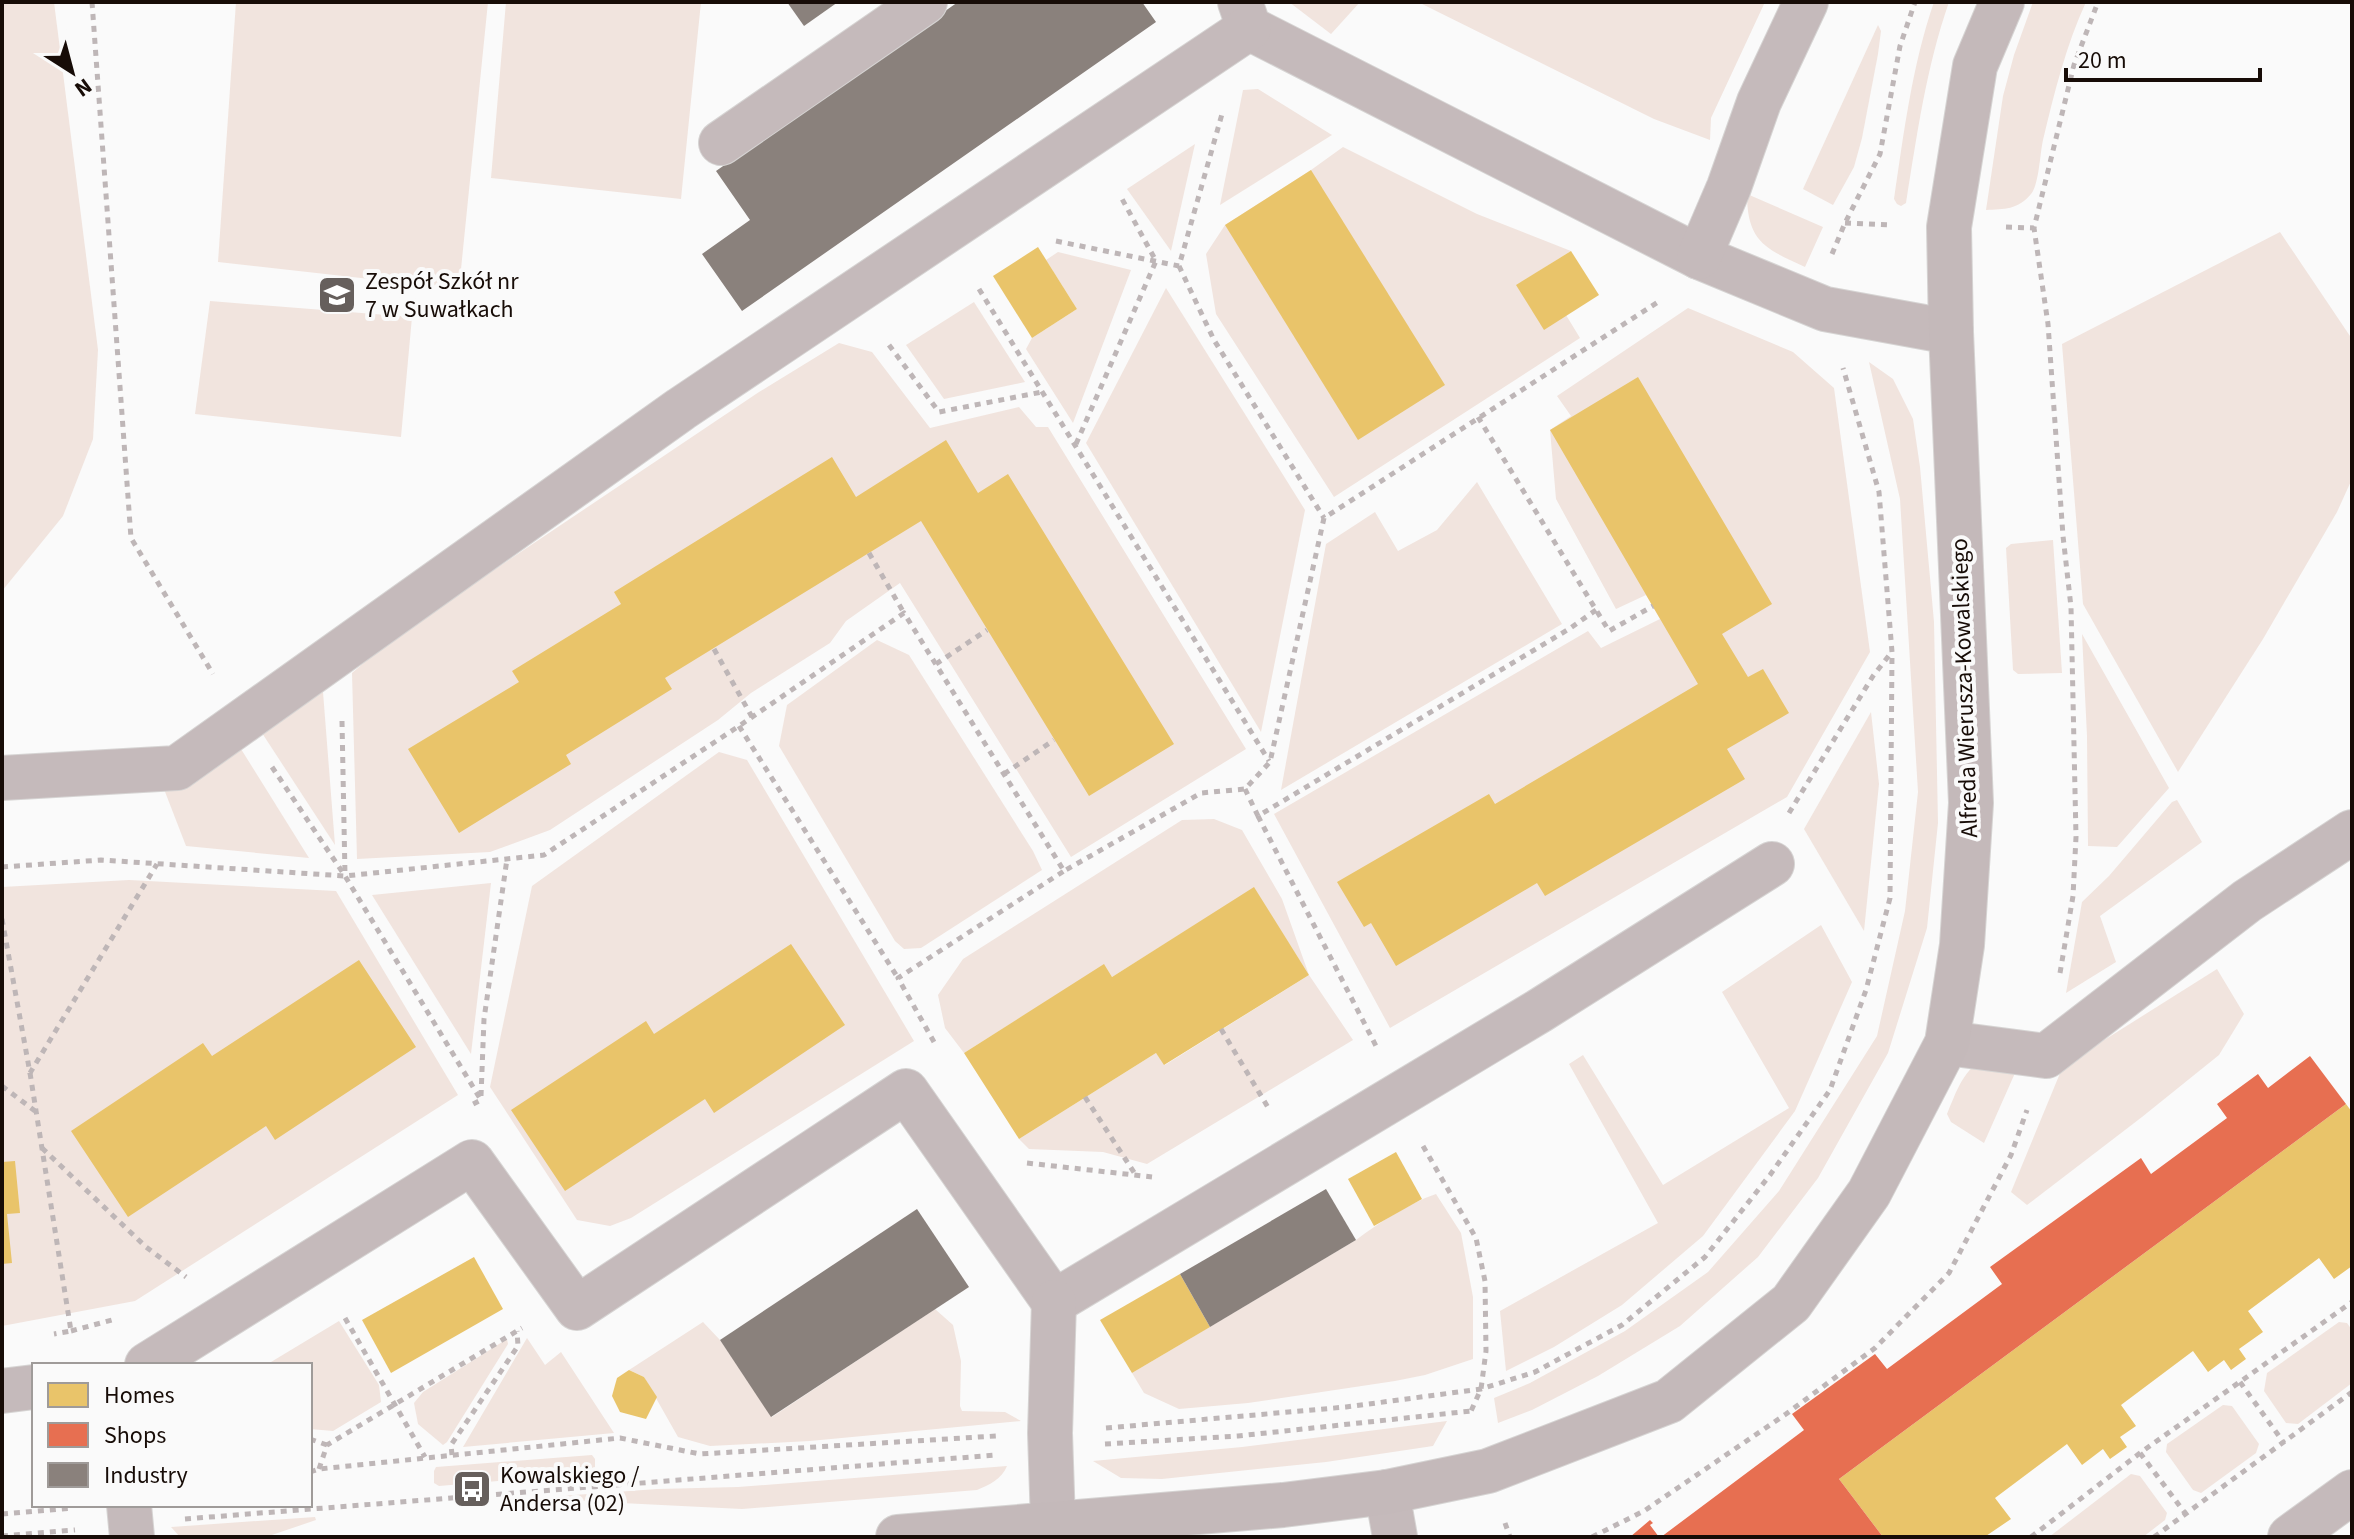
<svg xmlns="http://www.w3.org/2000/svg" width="2354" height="1539" font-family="'Source Sans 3',sans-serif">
<rect width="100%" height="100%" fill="#fafafa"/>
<g fill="#f1e4de">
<path d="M2,2H54L98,350L93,439L63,516L2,591Z"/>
<path d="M236,2H488L459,289L218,262Z"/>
<path d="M506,2H701L681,199L491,178Z"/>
<path d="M1289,2H1360L1331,34Z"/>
<path d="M1418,2H1765L1711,118L1710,140L1654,119Z"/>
<path d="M1934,2H1949C1926,68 1917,135 1906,203L1901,206L1897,204L1894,199C1904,132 1912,66 1934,2Z"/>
<path d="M2033,2H2086C2066,45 2054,94 2043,140C2040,153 2039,185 2031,194C2018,210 2004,209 1986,210L2003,96L2014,55Z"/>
<path d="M1878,25L1881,31L1878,54L1862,138L1854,167L1833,205L1803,189Z"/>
<path d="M1258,89L1332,135L1220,205L1243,90Z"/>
<path d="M1195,144L1171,251L1127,189Z"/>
<path d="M1343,147L1477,214L1571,251L1517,285L1566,315L1580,338L1334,497L1216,314L1206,254L1225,225L1311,170Z"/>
<path d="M1747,194L1823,227L1805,267C1766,249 1747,242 1747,194Z"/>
<path d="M2280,232L2352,339V479L2337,512L2263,639L2178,772L2083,604L2062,344Z"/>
<path d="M1058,252L1131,270L1073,423L1026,349L1032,338L1077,309L1046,260Z"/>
<path d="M1166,288L1305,510L1261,732L1086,443Z"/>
<path d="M210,301L412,317L401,437L195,414Z"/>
<path d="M974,302L1025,382L944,399L906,345Z"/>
<path d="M1688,308L1793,352L1834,388L1870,652L1787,797L1390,1028L1274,814L1588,631L1601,648L1660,619L1646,595L1616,609L1556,499L1550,430L1571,416L1557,396Z"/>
<path d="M839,343L872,352L930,428L1019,407L1036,427H1048L1246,749L1071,857L900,583L846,621L830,643L751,693L718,720L550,830L490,852L357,859L352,673L394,637L759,392Z"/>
<path d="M1869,362L1893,379L1913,419L1920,467L1934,622L1938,823L1927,928L1888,1053L1818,1178L1758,1257L1680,1326L1598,1376L1532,1410L1498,1423L1494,1398L1530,1383L1625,1331L1708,1272L1779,1191L1877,1036L1905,911L1918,792L1900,499Z"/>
<path d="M1477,482L1562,624L1281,790L1326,544L1375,512L1398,551L1437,530Z"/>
<path d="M2053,540L2062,673L2018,674L2013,670L2006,548L2011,544Z"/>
<path d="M2082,634L2169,788L2117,847L2088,846L2087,736Z"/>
<path d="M877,640L909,655L1033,851L1042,870L921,948L904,949L895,941L779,746L787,705Z"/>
<path d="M323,692L335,845L262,733Z"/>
<path d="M1871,712L1879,784L1864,931L1804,829Z"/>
<path d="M241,749L309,858L186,846L162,784Z"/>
<path d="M719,752L747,760L914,1041L631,1218L610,1226L577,1220L490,1087L532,886Z"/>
<path d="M2177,800L2202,842L2100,916L2116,962L2066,993L2082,902L2109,876L2172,802Z"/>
<path d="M1214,819L1242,830L1282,899L1309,975L1353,1040L1147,1164L1103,1152L1029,1149L1019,1139L1156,1053L1165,1065L1309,975L1254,888L1112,977L1104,965L964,1053L945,1028L938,995L963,959L1182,820Z"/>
<path d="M129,880L336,891L458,1095L135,1301L2,1326V887Z"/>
<path d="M491,883L471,1054L372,895Z"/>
<path d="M1821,925L1852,982L1795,1111L1703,1236L1622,1305L1554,1347L1506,1371L1500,1311L1658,1223L1569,1064L1583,1055L1663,1185L1789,1108L1722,992Z"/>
<path d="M2217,969L2244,1014L2219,1055L2142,1117L2027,1205L2011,1192L2063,1066Z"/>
<path d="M2023,1055L1984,1143L1951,1122L1947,1114C1956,1093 1964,1065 1989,1058C1999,1055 2012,1056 2023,1055Z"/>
<path d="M1436,1194L1461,1233L1473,1297V1359L1425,1375L1395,1381L1248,1403L1179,1409L1144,1393L1132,1373L1356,1240C1380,1222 1407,1204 1436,1194Z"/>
<path d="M935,1309L953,1325L961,1361L960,1406L962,1411L1005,1412L1021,1421L810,1441L710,1446L678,1437L644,1377L629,1370L703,1322L720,1340L772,1417Z"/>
<path d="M339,1321L379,1385L381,1402L333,1431L310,1429V1365H266Z"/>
<path d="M2339,1322L2347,1323L2352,1330V1383L2298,1424L2286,1423L2264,1391L2267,1373Z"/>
<path d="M527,1338L545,1365L561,1352L614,1433L463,1447Z"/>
<path d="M507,1339L508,1344L447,1442L443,1445L418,1424L414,1403L423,1392Z"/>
<path d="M2223,1405L2232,1406L2259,1444L2256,1453L2201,1493L2193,1490L2166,1452L2167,1444Z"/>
<path d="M1447,1421L1433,1446L1326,1462L1162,1479L1121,1478L1093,1461L1242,1447Z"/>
<path d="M592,1455L595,1459V1468L591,1473L439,1486L434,1483V1471L436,1467Z"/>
<path d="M1007,1466C1002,1479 989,1485 977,1490L742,1509L561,1500L560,1496L657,1489L738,1487Z"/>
<path d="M2131,1474L2140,1476L2167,1513L2165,1520L2143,1537H2049Z"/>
<path d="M315,1517L316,1520L266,1537H180L171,1527Z"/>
</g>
<g fill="#e9c46a">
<path d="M1311,170L1445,385L1358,440L1225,225Z"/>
<path d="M1038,247L1077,309L1032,338L993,276Z"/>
<path d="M1571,251L1599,295L1544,330L1516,285Z"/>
<path d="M1638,377L1772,604L1722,634L1748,677L1763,669L1789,713L1727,749L1745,779L1545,896L1537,883L1396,966L1371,923L1364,927L1337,882L1489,794L1495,804L1698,684L1550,430Z"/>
<path d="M946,440L978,493L1008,474L1174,744L1089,796L921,521L665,678L672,689L566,755L571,764L459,833L408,749L519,682L512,671L621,604L614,592L832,457L856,497Z"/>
<path d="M1254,887L1309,975L1164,1065L1156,1053L1019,1139L964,1053L1104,964L1112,977Z"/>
<path d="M791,944L845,1025L714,1113L705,1099L565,1191L511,1110L646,1021L654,1034Z"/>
<path d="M359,960L416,1047L275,1140L266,1126L128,1217L71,1131L203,1043L212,1056Z"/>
<path d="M2346,1104L2352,1112V1266L2334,1279L2319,1258L2248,1311L2263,1332L2239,1349L2246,1359L2231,1370L2224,1360L2208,1372L2193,1351L2121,1405L2136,1426L2120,1437L2127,1447L2110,1459L2103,1449L2082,1465L2067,1444L1995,1498L2011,1519L1986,1536L1988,1537H1883L1839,1479Z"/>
<path d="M1396,1152L1422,1199L1374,1226L1348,1179Z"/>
<path d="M15,1161L20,1213L7,1214L12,1263L2,1264V1162Z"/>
<path d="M474,1257L503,1309L391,1373L362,1320Z"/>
<path d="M1180,1274L1210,1327L1132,1373L1100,1320Z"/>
<path d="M629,1370L644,1377L657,1397L646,1419L620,1412L612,1396L617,1378Z"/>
</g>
<g fill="#e76f51">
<path d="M2310,1056L2346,1104L1839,1479L1883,1537H1661L1804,1430L1792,1414L1875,1354L1887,1369L2002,1284L1990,1267L2141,1158L2151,1174L2227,1118L2217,1104L2258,1074L2268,1088Z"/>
<path d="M1650,1520L1653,1523L1650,1525L1659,1537H1630Z"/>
</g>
<g fill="#8a817c">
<path d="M787,2H838L804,26Z"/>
<path d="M958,2H1142L1156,22L742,311L702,254L750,220L716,171Z"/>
<path d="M1326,1189L1356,1240L1210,1327L1180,1274Z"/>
<path d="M917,1209L969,1287L771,1417L720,1340Z"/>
</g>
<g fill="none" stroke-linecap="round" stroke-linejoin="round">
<defs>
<g id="street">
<path d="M1240,2L1249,28L1699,257L1825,309L1951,332"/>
<path d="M721,143L925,2"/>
<path d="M1699,257L1729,187L1759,102L1806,2"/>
<path d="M2,778L177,768L681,409L1249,28"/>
<path d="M1947,1043L2046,1056L2247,901L2352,832"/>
<path d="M147,1365L472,1162L577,1308L906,1091L1054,1302L1539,1011L1772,864"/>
<path d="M2,1391L34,1387"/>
<path d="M1387,1492L1395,1537"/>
<path d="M129,1505L132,1537"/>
<path d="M1053,1523L1050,1433L1054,1302"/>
<path d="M2290,1537L2352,1492"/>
</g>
<path id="secondary" d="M898,1537L1283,1505L1387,1492L1488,1471L1669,1401L1791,1303L1869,1193L1947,1043L1962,945L1971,803L1951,332L1949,227L1975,66L2002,2"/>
</defs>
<use href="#street" stroke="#d6d4d3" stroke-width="46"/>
<use href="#secondary" stroke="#d6d4d3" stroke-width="46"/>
<g stroke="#beb6b7" stroke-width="5" stroke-dasharray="6 6" stroke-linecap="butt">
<path d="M92,2L131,538L213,674"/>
<path d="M1845,223L1892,225"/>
<path d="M2006,227L2034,228"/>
<path d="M1056,241L1179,266L1222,114"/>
<path d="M1832,254L1845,223L1880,154L1900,46L1915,2"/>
<path d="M1179,266L1214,340L1324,518"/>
<path d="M979,289L1269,761"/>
<path d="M889,345L939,412L1042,392"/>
<path d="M1478,417L1609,631L1653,606"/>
<path d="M1076,444L1156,261L1121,197"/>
<path d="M869,553L904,613"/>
<path d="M714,649L752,717"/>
<path d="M936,664L987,630"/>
<path d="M342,721L345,875"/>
<path d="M739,726L898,978"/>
<path d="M272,767L345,876L481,1100L473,1104"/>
<path d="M1004,774L1054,740"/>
<path d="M1245,789L1258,816L1569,629L1596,610"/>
<path d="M1789,813L1873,676L1891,653"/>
<path d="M1258,816L1376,1046"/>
<path d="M2,867L101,860L345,876L544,855L739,726L904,613L1064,871L1201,793L1245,789L1270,762L1324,518L1661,300"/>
<path d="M2,919L30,1073L157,864"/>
<path d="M2060,973L2073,896L2076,837L2071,607L2063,536L2048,324L2034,228L2074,65L2098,2"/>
<path d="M1221,1029L1269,1109"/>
<path d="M934,1042L898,978L1064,871"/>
<path d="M30,1073L71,1331L54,1334"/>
<path d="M2,1086L35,1111"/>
<path d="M481,1096L484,1019L507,859"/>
<path d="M1085,1097L1135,1174"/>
<path d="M1423,1146L1476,1238L1485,1281L1486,1351L1481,1389L1471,1411L1472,1414"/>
<path d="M42,1148L146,1247L186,1277"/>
<path d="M1027,1163L1152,1177"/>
<path d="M345,1318L425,1457"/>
<path d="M71,1331L112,1320"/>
<path d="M2240,1382L2284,1443"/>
<path d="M1106,1428L1346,1407L1481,1389L1535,1372L1622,1325L1705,1257L1770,1175L1830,1090L1866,990L1890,898L1892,652L1879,492L1843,368"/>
<path d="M310,1439L327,1445"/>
<path d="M1105,1444L1238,1436L1471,1411"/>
<path d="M2140,1453L2185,1513"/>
<path d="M452,1455L451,1445L518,1346L517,1331"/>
<path d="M319,1469L327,1445L522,1328"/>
<path d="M310,1472L319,1469L620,1438L700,1454L996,1436"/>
<path d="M2,1514L73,1508"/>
<path d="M185,1519L996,1455"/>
<path d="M1505,1523L1510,1537"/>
<path d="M2,1536L75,1530"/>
<path d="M1592,1537L1644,1511L1786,1414L1875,1348L1949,1273L2011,1155L2027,1110"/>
<path d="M2031,1537L2140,1453L2352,1302"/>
<path d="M2154,1537L2352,1392"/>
</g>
<use href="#street" stroke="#c5babb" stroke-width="44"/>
<use href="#secondary" stroke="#c4b9ba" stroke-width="44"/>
</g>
<defs>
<symbol id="school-square" viewBox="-11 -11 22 22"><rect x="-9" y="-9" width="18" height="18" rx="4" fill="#665f5c" stroke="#fafafa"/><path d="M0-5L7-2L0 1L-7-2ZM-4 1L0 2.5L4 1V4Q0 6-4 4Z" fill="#fff"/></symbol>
<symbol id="bus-square" viewBox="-11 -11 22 22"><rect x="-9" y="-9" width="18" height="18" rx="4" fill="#665f5c" stroke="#fafafa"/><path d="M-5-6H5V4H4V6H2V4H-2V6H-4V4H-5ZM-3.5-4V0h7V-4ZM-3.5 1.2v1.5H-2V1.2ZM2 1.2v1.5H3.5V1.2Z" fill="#fff"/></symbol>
</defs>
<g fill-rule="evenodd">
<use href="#school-square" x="315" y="273" width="44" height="44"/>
<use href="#bus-square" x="450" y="1467" width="44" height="44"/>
</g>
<g text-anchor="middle" stroke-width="8" stroke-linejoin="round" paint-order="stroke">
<g font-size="24" fill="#170c07" stroke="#fafafa" text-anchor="start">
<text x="365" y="289">Zespół Szkół nr<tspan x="365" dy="28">7 w Suwałkach</tspan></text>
<text x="500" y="1483">Kowalskiego /<tspan x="500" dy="28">Andersa (02)</tspan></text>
</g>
<g font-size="24" fill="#170c07" stroke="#fafafa">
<text transform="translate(1964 688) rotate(-92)" y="8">Alfreda Wierusza-Kowalskiego</text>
</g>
</g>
<rect width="2354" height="1539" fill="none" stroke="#170c07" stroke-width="8"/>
<rect x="32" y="1363" width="280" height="144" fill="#fafafa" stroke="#9f9b99" stroke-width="2"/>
<rect x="48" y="1383" width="40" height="24" fill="#e9c46a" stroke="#9f9b99" stroke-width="2"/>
<text x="104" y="1403" font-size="24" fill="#170c07">Homes</text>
<rect x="48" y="1423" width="40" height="24" fill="#e76f51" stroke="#9f9b99" stroke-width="2"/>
<text x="104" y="1443" font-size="24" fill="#170c07">Shops</text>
<rect x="48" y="1463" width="40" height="24" fill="#8a817c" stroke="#9f9b99" stroke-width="2"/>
<text x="104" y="1483" font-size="24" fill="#170c07">Industry</text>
<g transform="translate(72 72) rotate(144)" stroke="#fafafa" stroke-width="6" paint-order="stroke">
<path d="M0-6L14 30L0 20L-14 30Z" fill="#170c07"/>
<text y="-12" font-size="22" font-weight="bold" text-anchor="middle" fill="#170c07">N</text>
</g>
<path d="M2066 68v12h194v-12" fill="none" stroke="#170c07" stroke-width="4"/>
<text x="2078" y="68" font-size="24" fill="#170c07" stroke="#fafafa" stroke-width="6" paint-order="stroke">20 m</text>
</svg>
